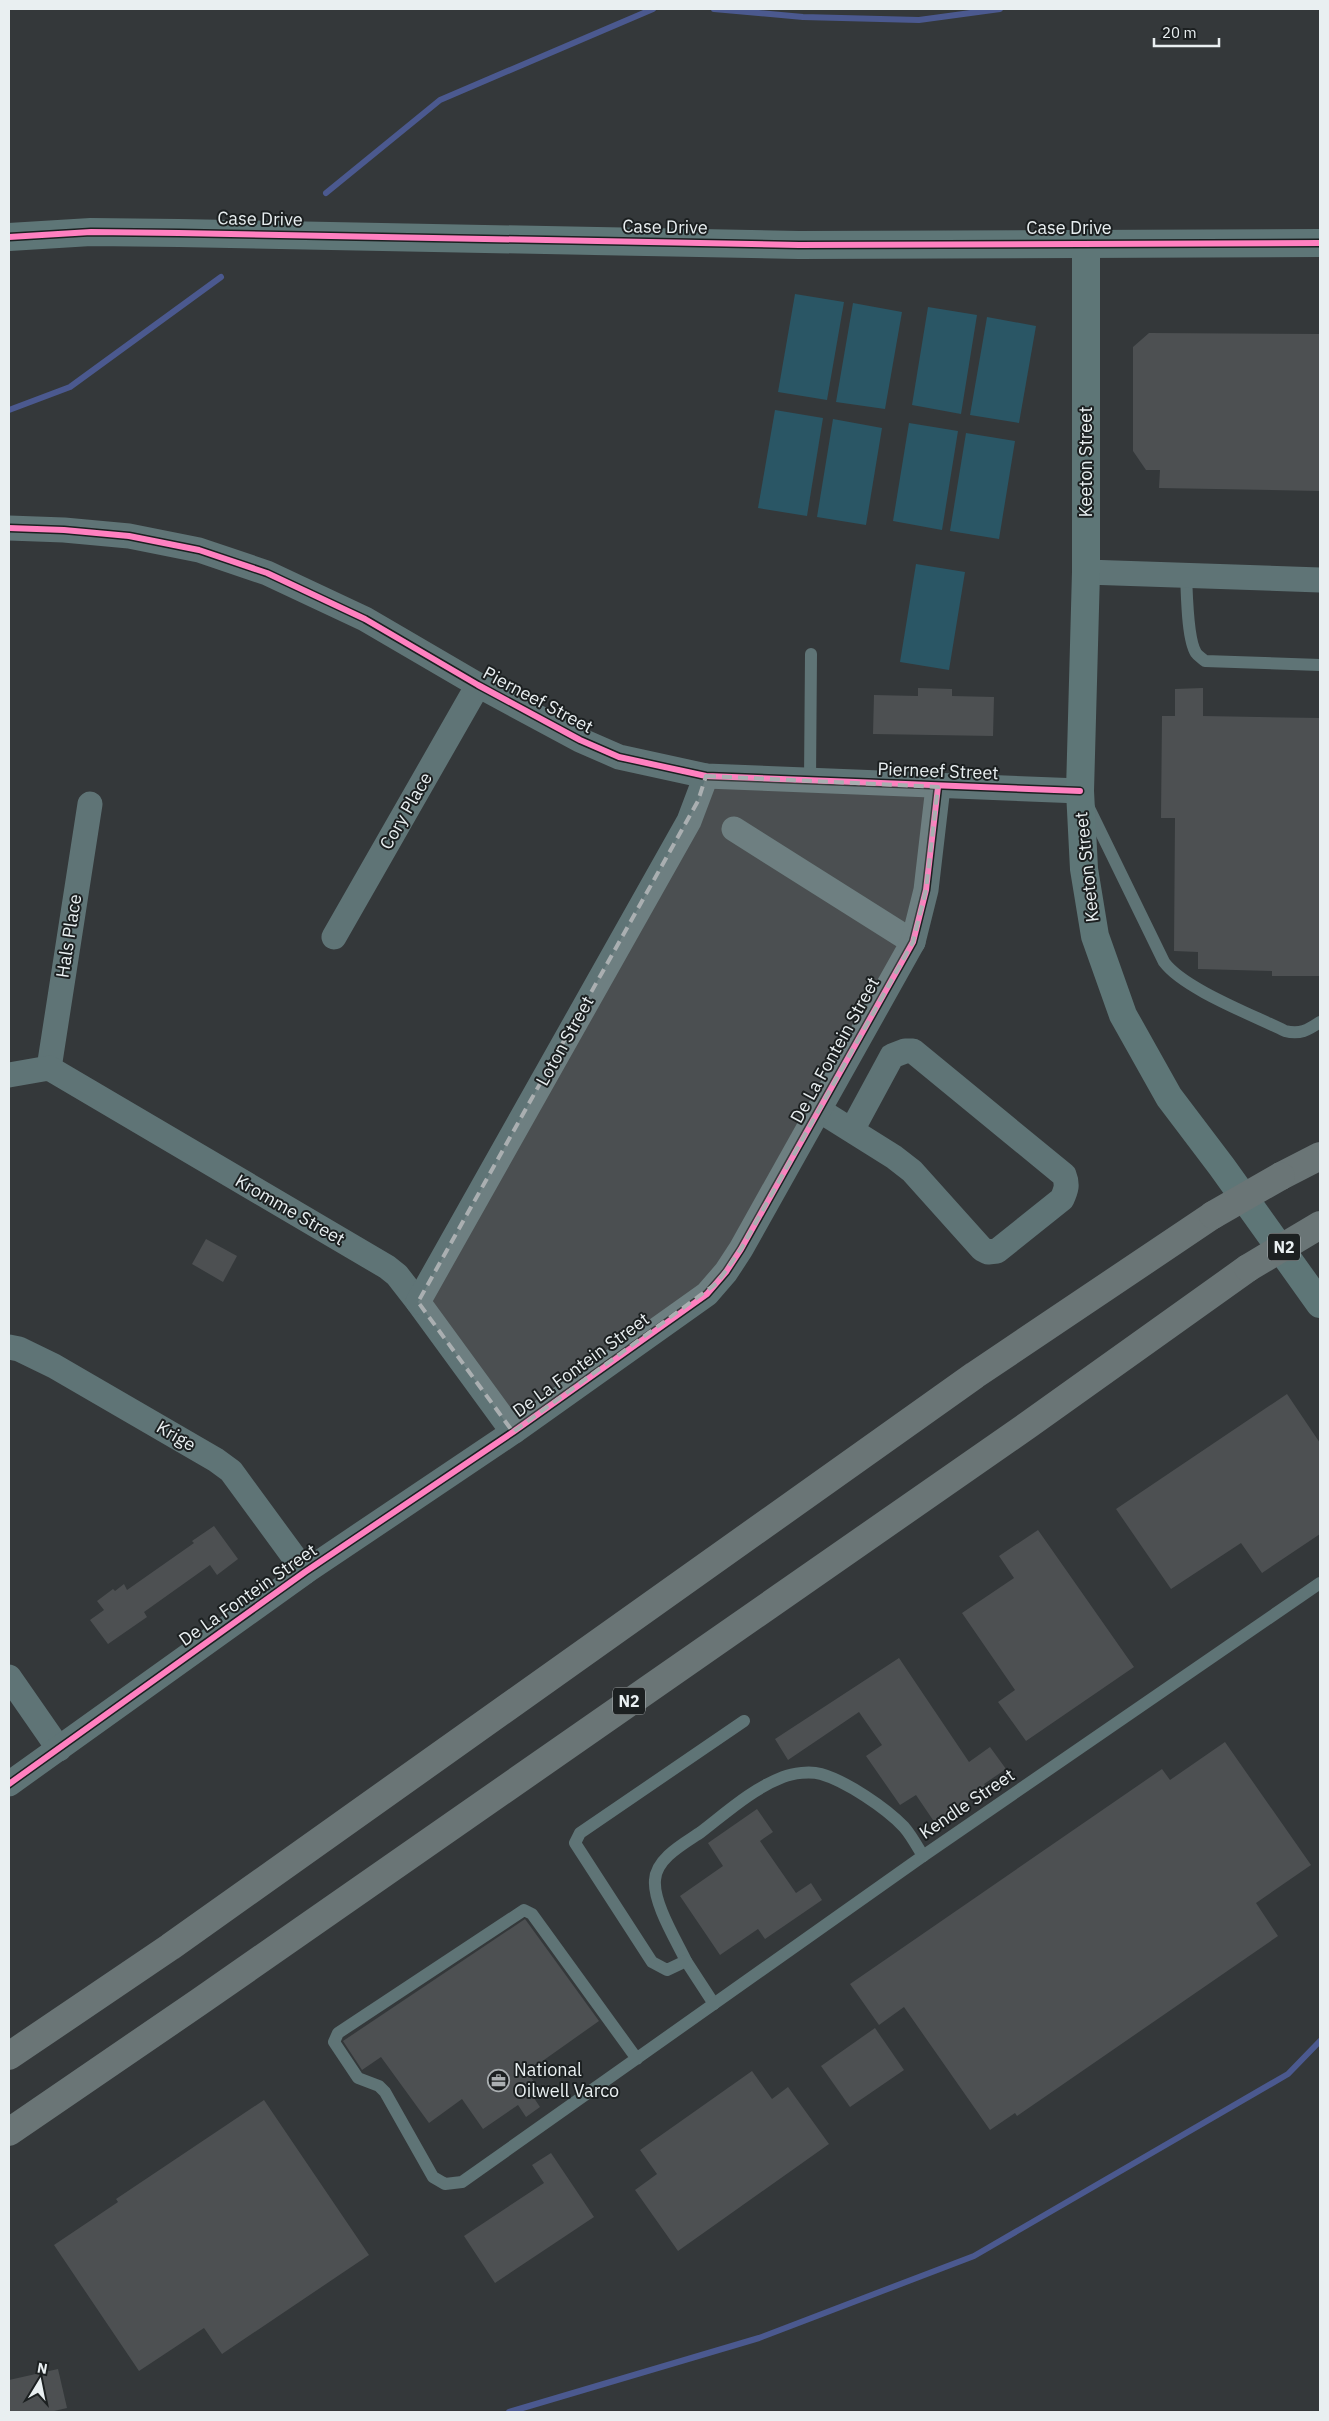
<svg xmlns="http://www.w3.org/2000/svg" width="1329" height="2421" font-family="'IBM Plex Sans',sans-serif">
<rect width="100%" height="100%" fill="#34383a"/>
<g fill="#2a5665">
<path d="M795,294L844,302L827,400L778,392Z"/>
<path d="M853,303L902,312L885,409L836,402Z"/>
<path d="M928,307L977,315L961,414L912,405Z"/>
<path d="M987,317L1036,326L1019,423L970,415Z"/>
<path d="M775,410L823,418L807,516L758,508Z"/>
<path d="M833,419L882,428L866,525L817,517Z"/>
<path d="M909,423L958,431L942,530L893,521Z"/>
<path d="M966,433L1015,441L999,539L950,531Z"/>
<path d="M916,564L965,572L949,670L900,662Z"/>
</g>
<g fill="none" stroke-linecap="round" stroke-linejoin="round">
<g stroke="#4b598f" stroke-width="6">
<path d="M714,9L803,17L919,20L1000,9"/>
<path d="M326,193L440,100L653,9"/>
<path d="M9,410L70,387L221,277"/>
<path d="M509,2412L759,2338L974,2256L1288,2074L1320,2041"/>
</g>
</g>
<g fill="#4d5052">
<path d="M1149,333L1320,334V491L1159,488L1160,470H1146L1133,451V347Z"/>
<path d="M918,688L952,689V696L994,697L993,736L873,734L874,695L918,696Z"/>
<path d="M1203,688V716L1320,718V976H1272V971L1198,969V952L1174,951L1175,818H1161L1162,716H1175V689Z"/>
<path d="M206,1239L237,1256L223,1282L192,1264Z"/>
<path d="M1287,1394L1320,1443V1534L1262,1573L1241,1543L1171,1589L1116,1509Z"/>
<path d="M214,1526L238,1559L217,1575L210,1565L144,1612L147,1617L108,1644L90,1620L104,1610L97,1601L113,1589L115,1591L124,1584L127,1590L194,1543L192,1541Z"/>
<path d="M1038,1530L1134,1667L1026,1741L998,1702L1015,1690L962,1613L1014,1578L999,1556Z"/>
<path d="M899,1658L969,1762L990,1747L1006,1769L984,1784L987,1788L935,1823L916,1795L900,1805L866,1756L882,1745L859,1712L788,1760L775,1739Z"/>
<path d="M1225,1742L1311,1865L1256,1903L1278,1936L1017,2116L1015,2113L990,2130L904,2007L879,2025L850,1984L1162,1769L1170,1780Z"/>
<path d="M757,1809L773,1832L760,1841L796,1893L811,1883L822,1900L765,1939L758,1929L720,1955L680,1896L723,1866L708,1843Z"/>
<path d="M525,1919L599,2021L527,2072L542,2093L534,2098L540,2107L526,2117L518,2105L483,2129L462,2099L429,2123L381,2057L362,2070L343,2041Z"/>
<path d="M875,2028L904,2070L850,2107L821,2066Z"/>
<path d="M752,2071L772,2099L788,2087L829,2144L678,2251L635,2190L657,2174L640,2150Z"/>
<path d="M264,2100L369,2255L222,2354L204,2328L139,2371L54,2245L118,2202L116,2199Z"/>
<path d="M551,2153L594,2217L495,2283L464,2236L544,2183L532,2165Z"/>
<path d="M58,2369L67,2408L50,2412H9V2380Z"/>
</g>
<g fill="none" stroke-linecap="round" stroke-linejoin="round">
<g stroke="#5f7476" stroke-width="12">
<path d="M1186,575C1187,593 1187,639 1196,653C1198,656 1202,658 1205,661L1320,665"/>
<path d="M810,781L811,654"/>
<path d="M1088,806L1164,962C1184,989 1253,1015 1285,1031C1300,1035 1308,1030 1320,1022"/>
<path d="M686,1961C676,1940 653,1903 655,1880C656,1858 685,1843 701,1832C727,1812 752,1789 783,1777C793,1773 810,1771 821,1774C846,1781 886,1808 904,1827C911,1835 917,1846 923,1856"/>
<path d="M714,2004L686,1961L667,1970L652,1962L575,1843L580,1833L744,1721"/>
<path d="M637,2059L532,1914L524,1910L338,2033L334,2042L358,2078L379,2086L385,2092L433,2177L445,2184L462,2182L923,1856L1320,1583"/>
</g>
<g stroke="#5f7476" stroke-width="25">
<path d="M9,528L64,530L129,536L199,550L267,573L365,619L478,685L580,740L619,757L706,776L1080,791"/>
<path d="M1086,572L1320,580"/>
<path d="M734,829L913,942"/>
<path d="M334,937L478,685"/>
<path d="M49,1068L90,804"/>
<path d="M9,1075L49,1068L387,1267L397,1275L418,1302L513,1432"/>
<path d="M819,1110L894,1157L912,1171L982,1249L988,1252L997,1251L1062,1199C1066,1190 1068,1185 1064,1175L913,1051H905L892,1056L852,1130"/>
<path d="M418,1302L689,821L706,776"/>
<path d="M9,1347L19,1349L54,1366L216,1460L231,1471L305,1572"/>
<path d="M9,1677L59,1749"/>
<path d="M9,1784L305,1572L513,1432L707,1294L726,1272L741,1249L913,942L926,890L938,787"/>
</g>
<g stroke="#5e7677" stroke-width="28">
<path d="M9,237L91,232L179,233L799,245L1320,243"/>
<path d="M1086,243V572L1080,791L1084,869L1095,936L1123,1015L1169,1097L1222,1167L1320,1304"/>
</g>
<g stroke="#6a7576" stroke-width="28">
<path d="M1281,1176L1320,1156"/>
<path d="M9,2056L170,1947L975,1375L1213,1215"/>
<path d="M9,2132L199,2002L1028,1425L1248,1268"/>
</g>
<g stroke="#6a7576" stroke-width="28">
<path d="M1213,1215L1281,1176"/>
<path d="M1248,1268L1320,1225"/>
</g>
<defs>
<g id="cycleway">
<path d="M9,237L91,232L179,233L799,245L1320,243"/>
<path d="M9,528L64,530L129,536L199,550L267,573L365,619L478,685L580,740L619,757L706,776L1080,791"/>
<path d="M9,1784L305,1572L513,1432L707,1294L726,1272L741,1249L913,942L926,890L938,787"/>
</g>
</defs>
<use href="#cycleway" stroke="#1c2021" stroke-width="9"/>
<use href="#cycleway" stroke="#ff80c0" stroke-width="6"/>
</g>
<path fill="#aaafb1" fill-opacity="0.2" stroke="#aaafb1" stroke-width="4" stroke-dasharray="10 6" stroke-linejoin="round" d="M706,776L938,787L926,890L913,942L741,1249L717,1283L513,1432L418,1302L698,801Z"/>
<defs>
<symbol id="office-ring" viewBox="-11 -11 22 22"><circle r="9.5" fill="#1c2021" stroke="#aaafb1" stroke-width="1.5"/><path d="M-6-3h4V-5.5h4V-3h4V5H-6ZM-1-4.5V-3h2v-1.5ZM-6 0V1H6V0Z" fill="#aaafb1"/></symbol>
</defs>
<g fill-rule="evenodd">
<use href="#office-ring" x="486" y="2068" width="25" height="25"/>
</g>
<g text-anchor="middle" stroke-width="4" stroke-linejoin="round" paint-order="stroke">
<g fill="#1c2021" stroke="#acb1b3" stroke-width="1">
<rect x="1268" y="1233.5" width="32" height="27" rx="4"/>
<rect x="613" y="1687.5" width="32" height="27" rx="4"/>
</g>
<g font-size="16" font-weight="bold" fill="#e9eff1">
<text x="1284" y="1253">N2</text>
<text x="629" y="1707">N2</text>
</g>
<g font-size="18" fill="#e9eff1" stroke="#1c2021">
<text transform="translate(260 219) rotate(1)" y="6">Case Drive</text>
<text transform="translate(665 227) rotate(1)" y="6">Case Drive</text>
<text x="1069" y="234">Case Drive</text>
<text transform="translate(1086 462) rotate(-90)" y="6">Keeton Street</text>
<text transform="translate(538 700) rotate(28)" y="6">Pierneef Street</text>
<text transform="translate(938 771) rotate(2)" y="6">Pierneef Street</text>
<text transform="translate(406 811) rotate(-60)" y="6">Cory Place</text>
<text transform="translate(1087 867) rotate(-96)" y="6">Keeton Street</text>
<text transform="translate(69 936) rotate(-81)" y="6">Hals Place</text>
<text transform="translate(565 1041) rotate(-61)" y="6">Loton Street</text>
<text transform="translate(835 1050) rotate(-61)" y="6">De La Fontein Street</text>
<text transform="translate(290 1210) rotate(30)" y="6">Kromme Street</text>
<text transform="translate(581 1365) rotate(-36)" y="6">De La Fontein Street</text>
<text transform="translate(176 1436) rotate(30)" y="6">Krige</text>
<text transform="translate(248 1595) rotate(-35)" y="6">De La Fontein Street</text>
<text transform="translate(967 1804) rotate(-34)" y="6">Kendle Street</text>
</g>
<g font-size="18" fill="#e9eff1" stroke="#1c2021" text-anchor="start">
<text x="514" y="2076">National<tspan x="514" dy="21">Oilwell Varco</tspan></text>
</g>
</g>
<rect width="1329" height="2421" fill="none" stroke="#e9eff1" stroke-width="20"/>
<g transform="translate(40 2381) rotate(10)" stroke="#1c2021" stroke-width="4" paint-order="stroke">
<path d="M0-4L9 19L0 12L-9 19Z" fill="#e9eff1"/>
<text y="-8" font-size="14" font-weight="bold" text-anchor="middle" fill="#e9eff1">N</text>
</g>
<path d="M1154 38v8h65v-8" fill="none" stroke="#e9eff1" stroke-width="2.5"/>
<text x="1162" y="38" font-size="15" fill="#e9eff1" stroke="#1c2021" stroke-width="4" paint-order="stroke">20 m</text>
</svg>
